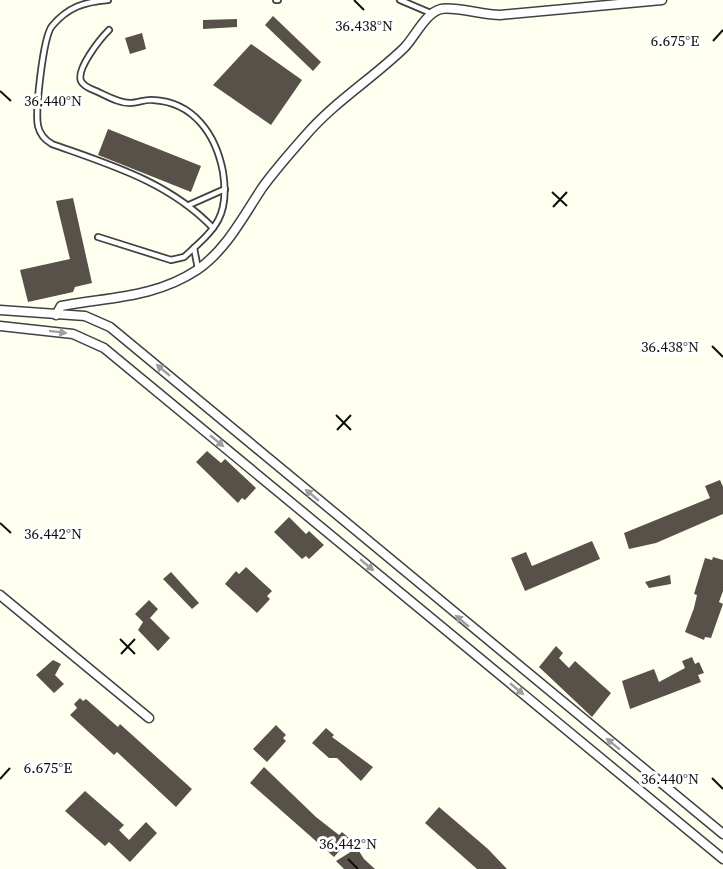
<svg xmlns="http://www.w3.org/2000/svg" width="723" height="869" font-family="'Source Serif 4',serif">
<rect width="100%" height="100%" fill="#ffffef"/>
<g fill="#57514a">
<path d="M273,16L321,62L313,71L265,25Z"/>
<path d="M237,19V27L203,29V20Z"/>
<path d="M142,33L146,49L130,54L125,38Z"/>
<path d="M251,44L302,80L271,125L213,85Z"/>
<path d="M108,129L201,166L191,192L98,155Z"/>
<path d="M73,198L92,283L75,287L73,292L28,302L20,270L70,259L56,201Z"/>
<path d="M207,451L221,463L225,459L256,488L245,500L242,498L238,503L196,462Z"/>
<path d="M720,480L723,487V514L656,543L629,549L624,533L710,498L705,486Z"/>
<path d="M289,517L306,534L309,531L324,545L309,559L306,556L302,559L274,532Z"/>
<path d="M592,541L600,559L525,591L511,558L526,552L532,566Z"/>
<path d="M713,557L723,560V591L719,602L723,604L711,638L705,637L704,640L685,632L694,608L697,595L694,594L705,558L712,560Z"/>
<path d="M246,567L272,591L267,596L270,599L257,613L225,584L236,571L239,574Z"/>
<path d="M171,572L199,603L192,609L163,579Z"/>
<path d="M670,575L671,584L649,588L645,582Z"/>
<path d="M149,600L158,609L150,618L170,638L158,651L138,630L143,622L135,614Z"/>
<path d="M556,646L563,653L559,658L569,668L575,661L611,693L592,717L539,667Z"/>
<path d="M692,657L695,664L699,662L704,673L698,675L701,682L630,709L622,681L654,669L659,682L685,668L682,661Z"/>
<path d="M53,660L61,664L55,675L64,684L54,693L36,675Z"/>
<path d="M80,698L83,701L86,699L118,727L120,724L192,789L176,807L117,752L114,755L70,715L77,708L74,704Z"/>
<path d="M276,725L286,735L283,738L286,741L267,762L253,749Z"/>
<path d="M326,728L334,735L332,737L373,767L361,781L337,758H329L312,743Z"/>
<path d="M264,767L316,817L339,835L342,832L350,839L334,857L250,783Z"/>
<path d="M85,791L124,825L119,830L129,840L146,822L157,833L130,862L109,842L105,846L65,811Z"/>
<path d="M439,807L488,849L507,869H477L425,823Z"/>
<path d="M357,848L364,859L375,869H344L336,861Z"/>
</g>
<g fill="none" stroke-linecap="round" stroke-linejoin="round">
<defs>
<g id="lane">
<path d="M108,0C84,2 68,7 52,26C43,37 35,112 38,126C40,135 45,140 52,144C111,165 169,182 213,228"/>
<path d="M276,0H278"/>
<path d="M400,0L433,14"/>
<path d="M189,205L225,189"/>
<path d="M98,237L171,260L184,257C215,229 230,217 223,172C216,135 194,102 153,100C145,99 138,103 130,103C118,103 107,96 96,91C91,89 84,87 81,81C76,69 100,39 109,30"/>
<path d="M194,248L198,269"/>
</g>
<g id="street">
<path d="M0,310L85,316L110,327L723,834"/>
<path d="M56,315L61,306L67,305C113,297 156,297 197,270C226,250 243,217 262,188C275,170 290,153 305,136C334,102 372,79 404,48C415,37 425,13 441,9C453,6 484,15 500,15L662,0"/>
<path d="M0,326L73,334L104,348L723,859"/>
<path d="M0,595L149,718"/>
</g>
</defs>
<use href="#lane" stroke="#414141" stroke-width="8"/>
<use href="#street" stroke="#414141" stroke-width="11"/>
<use href="#lane" stroke="#fff" stroke-width="4.5"/>
<use href="#street" stroke="#fff" stroke-width="8"/>
</g>
<defs><path id="oneway-solid" d="M-6-.8H1V-3.2L6.5 0L1 3.2V.8H-6Z" transform="scale(1.5)"/></defs>
<g fill="#9f9f9f">
<use href="#oneway-solid" transform="translate(58 332) rotate(7)"/>
<use href="#oneway-solid" transform="translate(163 370) rotate(-140)"/>
<use href="#oneway-solid" transform="translate(217 441) rotate(40)"/>
<use href="#oneway-solid" transform="translate(312 495) rotate(-140)"/>
<use href="#oneway-solid" transform="translate(367 565) rotate(40)"/>
<use href="#oneway-solid" transform="translate(462 621) rotate(-140)"/>
<use href="#oneway-solid" transform="translate(517 689) rotate(40)"/>
<use href="#oneway-solid" transform="translate(613 744) rotate(-141)"/>
</g>
<path fill="none" stroke="#0e0e0e" stroke-width="2" d="M354,0L364,10M713,41L723,30M0,91L11,101M552,192L567,206M553,207L567,192M712,346L723,357M336,415L351,430M337,430L351,415M0,523L11,533M120,639L135,654M121,654L135,639M712,778L723,789M0,779L10,768M348,859L358,869"/>
<g font-size="15" text-anchor="middle" fill="#0e0e0e" stroke="#fff" stroke-width="6" stroke-linejoin="round" paint-order="stroke">
<text x="364" y="31">36.438°N</text>
<text x="675" y="46">6.675°E</text>
<text x="53" y="106">36.440°N</text>
<text x="670" y="352">36.438°N</text>
<text x="53" y="539">36.442°N</text>
<text x="48" y="773">6.675°E</text>
<text x="670" y="784">36.440°N</text>
<text x="348" y="849">36.442°N</text>
</g>
</svg>
